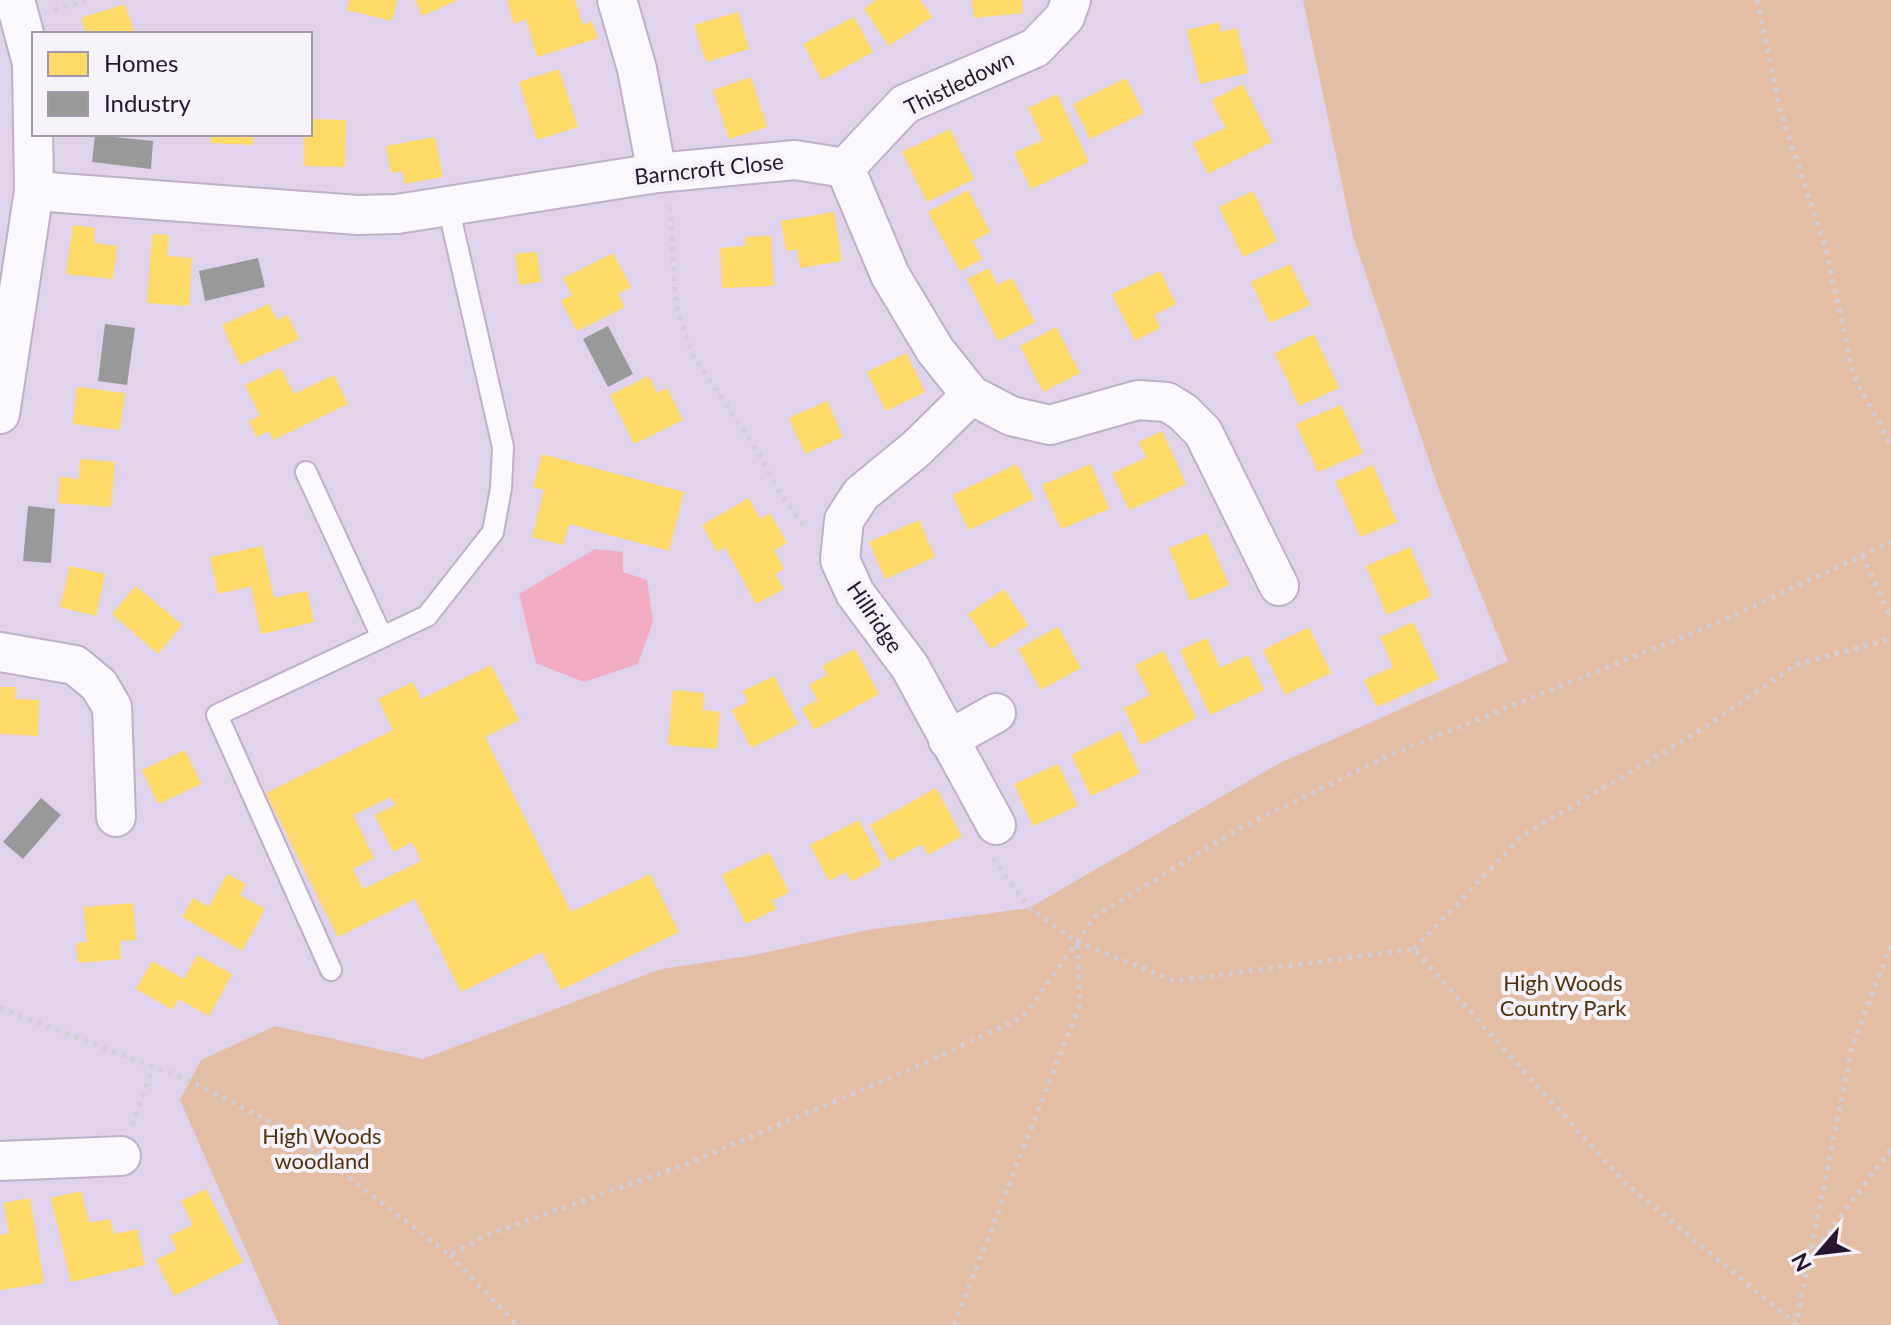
<svg xmlns="http://www.w3.org/2000/svg" width="1891" height="1325" font-family="Lato,sans-serif">
<rect width="100%" height="100%" fill="#ded3eb"/>
<path fill="#e4bda5" d="M1303,0H1891V1325H279L180,1100L201,1060L275,1026L423,1059L661,969L749,956L867,930L1029,908L1280,763L1508,661L1438,487L1353,236Z"/>
<path fill="#f1acc2" d="M595,549L623,552V572L647,580L653,621L638,664L584,682L536,663L519,594Z"/>
<g fill="#ffd966" fill-rule="evenodd">
<path d="M349,0H397L392,21L347,10Z"/>
<path d="M415,0H458L422,16Z"/>
<path d="M507,0H575L583,25L592,21L598,38L537,57L526,19L514,24Z"/>
<path d="M876,0H920L932,17L889,46L864,9Z"/>
<path d="M972,0H1022L1023,13L974,18Z"/>
<path d="M125,4L135,34H86L81,18Z"/>
<path d="M738,12L749,49L706,62L694,25Z"/>
<path d="M854,17L873,52L822,80L803,44Z"/>
<path d="M1219,22L1221,32L1237,28L1248,73L1200,84L1187,30Z"/>
<path d="M559,69L578,127L537,140L519,82Z"/>
<path d="M751,77L767,127L729,139L713,90Z"/>
<path d="M1126,78L1144,113L1090,139L1073,104Z"/>
<path d="M1243,84L1272,142L1208,174L1193,143L1225,128L1212,100Z"/>
<path d="M1057,94L1089,162L1031,189L1014,153L1043,140L1028,108Z"/>
<path d="M310,119L346,120L345,167L304,166V134H310Z"/>
<path d="M950,129L974,179L927,202L902,152Z"/>
<path d="M211,134H253V145L210,143Z"/>
<path d="M435,137L443,177L405,184L402,171L391,173L386,146Z"/>
<path d="M968,190L990,232L973,241L982,259L960,271L928,212Z"/>
<path d="M1253,191L1277,241L1243,257L1219,207Z"/>
<path d="M834,212L842,261L800,268L797,249L786,251L781,221Z"/>
<path d="M73,225L95,228L94,243L117,246L113,279L66,274Z"/>
<path d="M152,234L169,235L167,256L192,258L189,306L147,303Z"/>
<path d="M771,236L774,286L722,288L720,248L745,246V237Z"/>
<path d="M537,252L541,282L519,285L515,254Z"/>
<path d="M613,253L631,287L618,294L625,307L577,331L561,301L572,295L563,278Z"/>
<path d="M1290,264L1310,305L1270,323L1251,282Z"/>
<path d="M989,268L997,285L1012,278L1035,322L998,341L967,279Z"/>
<path d="M1160,271L1176,304L1154,315L1160,328L1135,341L1112,294Z"/>
<path d="M269,304L277,320L288,315L299,339L240,365L222,325Z"/>
<path d="M1056,327L1080,373L1043,392L1020,346Z"/>
<path d="M1314,334L1339,388L1299,406L1275,353Z"/>
<path d="M906,353L925,392L886,411L867,372Z"/>
<path d="M281,368L294,394L334,375L348,404L273,440L269,431L256,437L249,421L260,416L245,385Z"/>
<path d="M649,376L657,393L667,388L683,420L634,444L610,395Z"/>
<path d="M77,387L125,393L120,430L73,424Z"/>
<path d="M827,401L843,437L805,454L789,418Z"/>
<path d="M1341,405L1363,453L1318,472L1296,424Z"/>
<path d="M1162,431L1186,484L1129,510L1112,473L1146,458L1139,442Z"/>
<path d="M542,454L684,492L669,551L569,524L563,545L532,537L544,490L533,487Z"/>
<path d="M80,459L115,462L111,507L58,503L60,477L79,479Z"/>
<path d="M1017,464L1034,499L969,530L952,495Z"/>
<path d="M1091,464L1109,509L1061,529L1042,485Z"/>
<path d="M1373,465L1397,522L1360,537L1336,481Z"/>
<path d="M749,498L760,519L770,513L787,543L774,550L784,569L775,574L784,589L756,604L725,547L717,552L702,525Z"/>
<path d="M919,520L935,557L885,579L869,542Z"/>
<path d="M1207,533L1229,585L1190,601L1169,548Z"/>
<path d="M262,546L274,598L307,591L314,622L261,634L251,586L218,594L210,557Z"/>
<path d="M1410,547L1431,596L1387,615L1366,566Z"/>
<path d="M70,566L105,574L96,616L60,607Z"/>
<path d="M136,586L182,625L158,654L112,614Z"/>
<path d="M1004,589L1028,625L991,649L968,614Z"/>
<path d="M1413,622L1439,679L1377,707L1364,680L1393,667L1380,637Z"/>
<path d="M1058,627L1081,668L1041,690L1018,649Z"/>
<path d="M1309,627L1331,673L1285,695L1263,650Z"/>
<path d="M1207,638L1220,668L1248,655L1264,690L1210,715L1180,650Z"/>
<path d="M855,649L879,694L814,730L802,708L818,700L809,685L827,675L822,666Z"/>
<path d="M1164,651L1196,718L1141,745L1124,708L1150,695L1135,665Z"/>
<path d="M491,665L519,720L485,737L571,912L650,874L679,932L561,990L542,952L461,992L415,899L338,937L266,793L393,730L378,699L413,682L421,699ZM391,797L395,805L375,815L393,852L412,842L421,861L363,889L353,869L374,858L353,815Z"/>
<path d="M774,676L798,724L751,748L732,710L748,702L743,691Z"/>
<path d="M0,687H16L15,699L39,700L38,736L0,734Z"/>
<path d="M673,690L704,693L703,710L720,712L717,749L668,745Z"/>
<path d="M1120,731L1140,773L1091,796L1071,755Z"/>
<path d="M185,750L201,784L158,804L142,770Z"/>
<path d="M1058,764L1078,806L1033,826L1014,784Z"/>
<path d="M936,788L962,836L928,855L922,844L890,861L870,825Z"/>
<path d="M859,820L882,865L851,882L846,872L829,881L810,845Z"/>
<path d="M769,852L789,892L772,901L776,909L746,924L722,875Z"/>
<path d="M227,874L246,884L240,895L265,909L242,951L182,917L193,898L209,907Z"/>
<path d="M133,903L136,940L120,941L121,959L78,963L76,943L87,942L84,907Z"/>
<path d="M197,955L232,974L209,1016L178,999L173,1010L136,989L152,961L184,979Z"/>
<path d="M206,1189L243,1262L174,1296L156,1260L177,1250L170,1236L193,1225L181,1201Z"/>
<path d="M81,1191L89,1223L110,1219L114,1234L137,1229L145,1265L71,1282L51,1198Z"/>
<path d="M30,1198L44,1283L0,1290V1235L9,1233L4,1203Z"/>
</g>
<g fill="#999">
<path d="M95,135L153,141L151,169L92,162Z"/>
<path d="M258,258L265,287L205,301L199,271Z"/>
<path d="M105,324L135,328L127,385L98,381Z"/>
<path d="M608,326L633,374L608,387L583,339Z"/>
<path d="M28,506L55,509L51,563L23,561Z"/>
<path d="M41,798L61,815L23,859L3,842Z"/>
</g>
<g fill="none" stroke-linecap="round" stroke-linejoin="round">
<defs>
<g id="lane">
<path d="M306,472L382,637"/>
<path d="M331,970L217,715L427,616L493,532L501,488L503,447L448,206"/>
</g>
<g id="street">
<path d="M617,0L637,69L657,173"/>
<path d="M845,168L905,104L1035,48L1065,17L1071,0"/>
<path d="M34,191L358,215L397,214L657,173L795,160L845,168L890,275L935,350L971,395L1011,416L1050,425L1138,400L1167,402L1183,412L1203,432L1279,586"/>
<path d="M971,395L916,449L861,494L844,520L840,560L855,593L910,667L996,825"/>
<path d="M0,414L34,191L32,63L15,0"/>
<path d="M0,652L75,665L99,685L112,707L116,817"/>
<path d="M948,740L996,713"/>
<path d="M0,1161L121,1156"/>
</g>
</defs>
<use href="#lane" stroke="#bcb1c9" stroke-width="24"/>
<use href="#street" stroke="#bcb1c9" stroke-width="42"/>
<g stroke="#d1ced6" stroke-width="5" stroke-dasharray="4 6" stroke-linecap="butt">
<path d="M1757,0L1781,113L1826,249L1853,374L1891,445"/>
<path d="M54,10L87,0"/>
<path d="M670,207L676,305L692,354L760,455L778,490L806,529"/>
<path d="M1862,555L1891,619"/>
<path d="M993,859L1029,908L1077,942L1093,918L1236,830L1392,754L1722,621L1891,542"/>
<path d="M1077,942L1175,981L1414,949L1623,1181L1797,1325"/>
<path d="M1414,949L1522,836L1696,733L1797,664L1891,639"/>
<path d="M0,1008L190,1081L285,1129L450,1255L489,1234L689,1163L918,1066L1023,1017L1077,942"/>
<path d="M132,1125L153,1067"/>
<path d="M450,1255L517,1325"/>
<path d="M1810,1257L1891,1149"/>
<path d="M954,1325L1080,1004L1077,943"/>
<path d="M1793,1325L1796,1323L1852,1047L1891,945"/>
</g>
<use href="#lane" stroke="#faf8fc" stroke-width="20"/>
<use href="#street" stroke="#faf8fc" stroke-width="38"/>
</g>
<g text-anchor="middle" stroke-width="8" stroke-linejoin="round" paint-order="stroke">
<g font-size="22" fill="#251732" stroke="#f5f2fa">
<text transform="translate(959 83) rotate(-26)" y="8">Thistledown</text>
<text transform="translate(709 169) rotate(-6)" y="8">Barncroft Close</text>
<text transform="translate(875 617) rotate(56)" y="8">Hillridge</text>
</g>
<g font-size="22" fill="#53320b" stroke="#f5f2fa">
<text x="1563" y="991">High Woods<tspan x="1563" dy="25">Country Park</tspan></text>
<text x="322" y="1144">High Woods<tspan x="322" dy="25">woodland</tspan></text>
</g>
</g>
<rect x="32" y="32" width="280" height="104" fill="#f5f2fa" stroke="#a29aaa" stroke-width="2"/>
<rect x="48" y="52" width="40" height="24" fill="#ffd966" stroke="#a29aaa" stroke-width="2"/>
<text x="104" y="72" font-size="24" fill="#251732">Homes</text>
<rect x="48" y="92" width="40" height="24" fill="#999999" stroke="#a29aaa" stroke-width="2"/>
<text x="104" y="112" font-size="24" fill="#251732">Industry</text>
<g transform="translate(1819 1253) rotate(242)" stroke="#f5f2fa" stroke-width="6" paint-order="stroke">
<path d="M0-6L14 30L0 20L-14 30Z" fill="#251732"/>
<text y="-12" font-size="22" font-weight="bold" text-anchor="middle" fill="#251732">N</text>
</g>
</svg>
